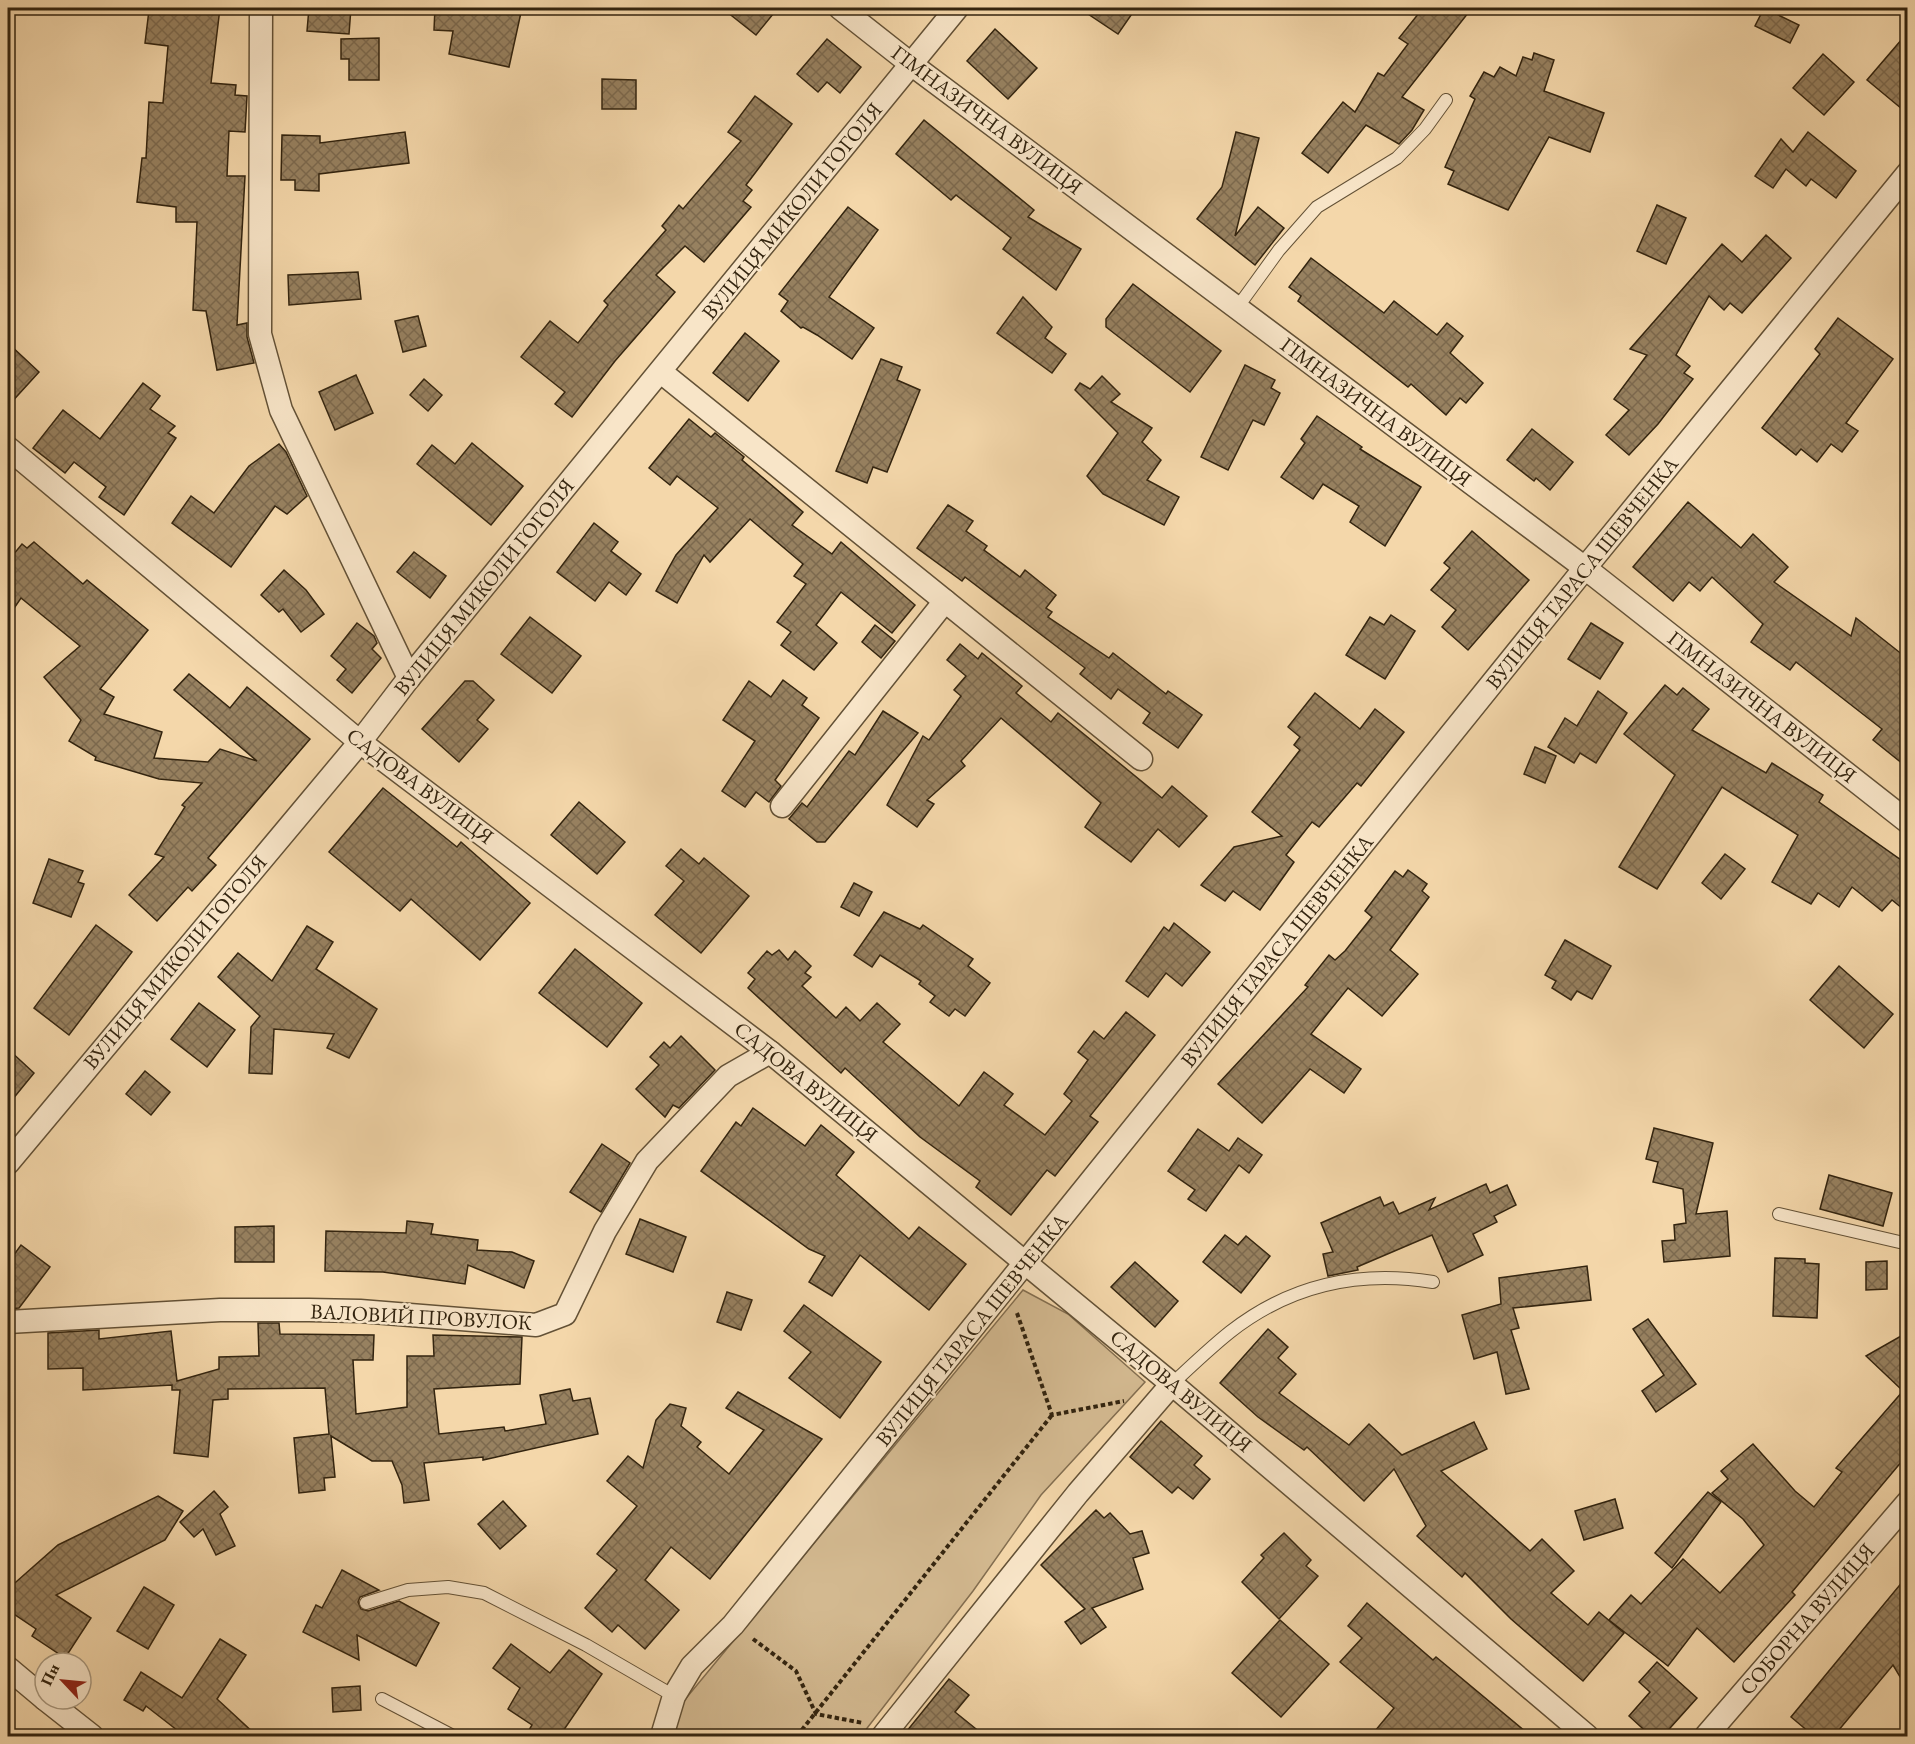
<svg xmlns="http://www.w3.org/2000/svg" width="1915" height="1744" font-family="'EB Garamond',serif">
<defs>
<pattern id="building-cross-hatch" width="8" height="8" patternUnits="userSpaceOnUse" patternTransform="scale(1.5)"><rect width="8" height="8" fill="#978160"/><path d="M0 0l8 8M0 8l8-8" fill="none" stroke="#7c694e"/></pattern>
</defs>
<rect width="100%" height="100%" fill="#f4d7aa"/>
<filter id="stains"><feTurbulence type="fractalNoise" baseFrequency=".00333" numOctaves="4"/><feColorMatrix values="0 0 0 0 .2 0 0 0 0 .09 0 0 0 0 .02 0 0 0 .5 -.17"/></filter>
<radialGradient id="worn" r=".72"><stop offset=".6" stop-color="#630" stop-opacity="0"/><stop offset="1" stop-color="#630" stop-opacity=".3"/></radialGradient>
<path fill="#d3b990" stroke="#836e50" stroke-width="1.5" d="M1023,1290L1068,1314L1145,1382L1041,1495L973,1591L861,1736H670L678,1708Z"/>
<g fill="url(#building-cross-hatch)" stroke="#33240f" stroke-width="1.5">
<path d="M165,8H220L211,83L236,85L235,95L247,96L245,132L229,131L227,176H245L237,325L247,323V337L254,363L217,370L206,311L193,310L197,222H176V207L137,202L142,158H146L149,102L163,103L168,46L145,43L149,10L164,12Z"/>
<path d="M309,8H351L349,34L307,31Z"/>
<path d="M435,8H522L509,67L449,54L453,31L434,30Z"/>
<path d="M722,8H778L756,35Z"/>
<path d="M1079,8H1136L1118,34Z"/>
<path d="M1423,8H1472L1402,97L1424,110L1412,130L1399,144L1366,125L1328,173L1302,153L1343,102L1355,112L1378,73L1384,76L1408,44L1399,38Z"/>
<path d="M1764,8L1799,25L1790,43L1755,26Z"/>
<path d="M995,29L1037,68L1008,99L967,61Z"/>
<path d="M1908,32V114L1867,80Z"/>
<path d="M379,38V80H349V59H341V39Z"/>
<path d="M827,39L861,67L840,93L827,82L818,92L797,74Z"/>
<path d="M1534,53L1554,60L1544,91L1604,113L1590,152L1549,137L1508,210L1448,184L1454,171L1445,167L1475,99L1470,96L1484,72L1494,77L1500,67L1516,76L1523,57L1532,60Z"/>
<path d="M1823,54L1854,82L1824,115L1793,88Z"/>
<path d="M602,79L636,80V109H602Z"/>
<path d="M755,96L792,124L746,185L752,190L743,201L751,207L704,262L685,246L656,275L675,292L615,361L572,417L555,404L565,392L521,357L550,321L578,343L608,305L604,301L666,230L662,226L679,205L683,209L741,141L728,132Z"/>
<path d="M924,120L1034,210L1028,217L1081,249L1056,290L1003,249L1011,238L956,195L951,200L896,154Z"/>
<path d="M405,132L409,163L319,174V191L295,190V180H281L282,135L320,136V143Z"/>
<path d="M1236,132L1259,138L1235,236L1258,207L1284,228L1255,265L1197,219L1222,187Z"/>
<path d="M1808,132L1856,171L1836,198L1811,179L1806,186L1786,169L1773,188L1755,176L1781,139L1793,152Z"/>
<path d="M1657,205L1686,218L1666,264L1637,251Z"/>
<path d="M848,207L878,230L829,297L874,328L852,359L817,335L803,327L801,328L781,311L788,301L779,294Z"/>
<path d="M1766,235L1791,258L1742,313L1730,303L1724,310L1709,296L1676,355L1690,366L1684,373L1693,379L1658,424L1629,455L1606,435L1629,410L1614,399L1647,355L1630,349L1722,244L1742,262Z"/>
<path d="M1311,258L1384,313L1394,301L1437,335L1447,323L1463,336L1450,353L1483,383L1466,403L1460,398L1446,415L1411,384L1408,387L1298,301L1301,296L1289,287Z"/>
<path d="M358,272L361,299L289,305L288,275Z"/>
<path d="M1133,284L1221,351L1190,392L1106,327V319Z"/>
<path d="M1023,297L1052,327L1045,338L1066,354L1052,373L997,333Z"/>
<path d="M418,316L426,346L403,352L395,321Z"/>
<path d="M1838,318L1893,359L1846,423L1858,431L1842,452L1831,444L1817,462L1801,449L1796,455L1762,428L1820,354L1815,349Z"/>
<path d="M745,333L779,361L748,401L713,373Z"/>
<path d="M8,343L39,372L8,406Z"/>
<path d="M881,359L902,367L897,380L920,390L887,472L873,467L867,483L836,471Z"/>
<path d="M1245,365L1275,380L1271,388L1280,393L1264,425L1253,420L1228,470L1201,457Z"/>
<path d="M356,375L373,413L335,430L319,392Z"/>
<path d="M1102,376L1120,394L1111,402L1152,428L1142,442L1161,460L1147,480L1179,497L1164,525L1103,494L1087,476L1118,433L1075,390L1080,383L1090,389Z"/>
<path d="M424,379L442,395L428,411L410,395Z"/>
<path d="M143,383L160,396L150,409L175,426L168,433L176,438L124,515L99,497L106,487L74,462L65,473L33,448L63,410L100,439Z"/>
<path d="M1317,416L1362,447L1360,449L1421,487L1385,546L1350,522L1359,506L1323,484L1313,499L1281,477L1305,443L1301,439Z"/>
<path d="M689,419L711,437L715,433L744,457L742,460L803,512L792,525L832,554L841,542L915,605L892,633L841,592L816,625L837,643L814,670L781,645L791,632L777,622L806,584L794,576L803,564L750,519L710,562L704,555L677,603L656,591L676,555L718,508L677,476L670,485L649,468Z"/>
<path d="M1532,429L1573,462L1550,490L1536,478L1534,481L1507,460Z"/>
<path d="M472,443L523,486L491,525L417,464L432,445L455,464Z"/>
<path d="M279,444L286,452L307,496L287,514L275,506L231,567L172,523L191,496L214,513L249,466Z"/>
<path d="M1688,502L1741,548L1753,534L1788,567L1774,582L1851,636L1856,618L1908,659V768L1873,740L1882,729L1796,662L1790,670L1751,642L1763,624L1712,577L1700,591L1689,582L1673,601L1633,567Z"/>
<path d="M948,505L973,521L966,531L987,546L984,550L1020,577L1025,570L1056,595L1046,608L1052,612L1048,617L1109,658L1113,653L1166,694L1168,691L1202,715L1178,748L1143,723L1150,713L1118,689L1111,699L1080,674L1085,668L965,577L962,581L917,548Z"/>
<path d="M594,523L618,542L611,551L641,574L626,595L609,582L595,601L557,572Z"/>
<path d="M1472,531L1529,580L1468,650L1442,627L1456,610L1431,590L1450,568L1444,563Z"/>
<path d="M34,542L83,584L87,580L148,630L100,689L114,697L104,714L162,732L154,758L208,762L220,749L257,761L174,690L189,674L230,708L247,687L310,739L208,858L216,865L192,891L188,887L157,921L129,895L164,857L155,854L185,807L182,805L202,783L159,779L95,760L96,757L69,741L81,720L44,677L80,646L21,598L8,617V561L22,544L27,548Z"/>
<path d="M414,552L446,576L430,598L397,572Z"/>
<path d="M284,570L306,590L324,614L301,632L283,609L279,612L261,595Z"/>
<path d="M1391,615L1415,631L1385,679L1346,655L1370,617L1384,625Z"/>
<path d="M530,617L581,656L552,693L501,654Z"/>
<path d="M357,623L374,636L377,643L372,649L381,658L352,693L337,680L346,669L331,656Z"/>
<path d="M1591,623L1623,643L1600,679L1568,659Z"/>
<path d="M875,625L895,641L881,658L862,642Z"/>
<path d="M960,644L978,659L982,653L1022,686L1016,693L1051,722L1058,713L1162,798L1172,786L1207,816L1179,847L1158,829L1131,862L1085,827L1101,803L1001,718L961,761L965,766L927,800L934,804L917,827L887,805L923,736L929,740L961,696L954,690L966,676L947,660Z"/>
<path d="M783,680L807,698L802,705L819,718L775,780L781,786L769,802L756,792L745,807L722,791L755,741L723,720L749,681L771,697Z"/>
<path d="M465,681H473L494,700L477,720L488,729L459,762L422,729Z"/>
<path d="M1665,685L1677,695L1683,688L1709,709L1692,730L1766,773L1772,763L1823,795L1819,802L1908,865V913L1892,900L1882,911L1852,887L1839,907L1818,893L1811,904L1772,882L1798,835L1722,787L1657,889L1619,867L1675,775L1624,734Z"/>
<path d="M1598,691L1627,713L1596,763L1580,753L1574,763L1548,747L1565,718L1577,726Z"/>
<path d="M1315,693L1360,729L1375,709L1404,732L1361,786L1357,783L1319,827L1312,822L1286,855L1294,862L1260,910L1233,891L1225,901L1201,885L1234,847L1282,836L1252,812L1300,750L1294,745L1300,737L1288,727Z"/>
<path d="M883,711L918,733L825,842H817L789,819L802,803L807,807L849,751L855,755Z"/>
<path d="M1535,747L1556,756L1545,783L1524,774Z"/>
<path d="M383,788L457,847L461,842L530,903L480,960L411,899L400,911L329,852Z"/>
<path d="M579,802L625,842L597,874L551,835Z"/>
<path d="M681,849L699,864L704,858L749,896L701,953L655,915L684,881L666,866Z"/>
<path d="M1725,854L1745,869L1721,899L1702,883Z"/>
<path d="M49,859L83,871L78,882L84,884L71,917L33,903Z"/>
<path d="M1408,870L1427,884L1422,891L1429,897L1390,950L1418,974L1382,1016L1348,988L1311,1034L1361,1069L1344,1093L1310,1069L1262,1123L1218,1084L1308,987L1305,985L1329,955L1335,960L1345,951L1372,917L1365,911L1395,871L1403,877Z"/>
<path d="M854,883L872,892L859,916L841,907Z"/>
<path d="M884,912L920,929L923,925L973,959L968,966L990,983L965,1016L955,1009L949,1016L930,1002L935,996L919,984L921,981L880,955L872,967L854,955Z"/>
<path d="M1174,923L1210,952L1182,986L1166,973L1148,997L1126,981L1164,927L1169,931Z"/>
<path d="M96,925L132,952L69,1035L34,1008Z"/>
<path d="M307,926L333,942L316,969L377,1009L349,1058L327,1048L334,1034L274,1029L272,1074L249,1073L251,1027L260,1016L218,977L238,953L272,981Z"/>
<path d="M1565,940L1611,966L1592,999L1577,991L1571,1000L1552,988L1556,981L1545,975Z"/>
<path d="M575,949L642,1003L607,1047L539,993Z"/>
<path d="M779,950L788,960L795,951L811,966L805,973L811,977L802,986L836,1018L846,1007L860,1021L877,1003L900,1024L883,1042L959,1106L984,1072L1013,1094L1004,1105L1045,1135L1072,1101L1064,1094L1088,1060L1078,1052L1094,1031L1104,1039L1126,1012L1155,1035L1090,1116L1098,1122L1055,1176L1047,1170L1011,1215L976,1187L980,1181L920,1137L845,1068L841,1073L748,988L755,979L748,973L767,951L772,955Z"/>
<path d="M1839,966L1893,1014L1864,1048L1810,1000Z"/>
<path d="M199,1003L235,1030L207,1067L171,1039Z"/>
<path d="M681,1036L715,1070L679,1108L673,1105L665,1117L636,1089L659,1065L650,1057L664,1042L670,1048Z"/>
<path d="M8,1049L34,1073L8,1105Z"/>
<path d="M145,1071L170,1092L151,1115L126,1094Z"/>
<path d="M753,1108L805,1146L821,1125L854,1152L836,1175L909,1239L919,1227L966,1264L929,1310L860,1255L832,1296L809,1282L825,1256L809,1249L701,1171L736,1122L741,1126Z"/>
<path d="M1654,1128L1713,1143L1696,1214L1727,1211L1730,1256L1664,1262L1662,1241L1675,1240L1674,1225L1686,1223L1683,1189L1653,1182L1658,1162L1646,1159Z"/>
<path d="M1198,1129L1229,1151L1238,1138L1262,1155L1249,1173L1239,1165L1206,1211L1188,1199L1195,1190L1168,1171Z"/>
<path d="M602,1144L630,1163L601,1212L570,1192Z"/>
<path d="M1829,1175L1892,1193L1883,1226L1820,1209Z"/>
<path d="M1486,1184L1490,1193L1507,1185L1516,1205L1494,1216L1497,1222L1473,1234L1483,1255L1448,1272L1432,1235L1357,1267L1358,1270L1328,1276L1323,1254L1333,1252L1321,1223L1380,1197L1384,1206L1393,1202L1399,1214L1435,1198L1429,1210Z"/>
<path d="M640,1219L686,1237L673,1272L626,1254Z"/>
<path d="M407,1221L433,1224L431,1234L478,1240L477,1250L512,1252L534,1261L524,1288L468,1265L465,1284L383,1272L325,1271L326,1231L406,1233Z"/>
<path d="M274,1226V1262H235V1227Z"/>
<path d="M1225,1235L1238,1245L1246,1236L1270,1256L1241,1293L1203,1262Z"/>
<path d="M21,1245L50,1267L19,1308L8,1309V1263Z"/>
<path d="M1775,1258L1805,1259V1263L1819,1264L1817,1318L1773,1316Z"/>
<path d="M1887,1261V1289L1866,1290V1262Z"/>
<path d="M1135,1262L1178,1301L1155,1327L1111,1287Z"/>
<path d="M1587,1266L1591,1300L1513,1308L1519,1328L1511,1330L1529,1389L1506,1394L1497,1352L1474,1359L1462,1315L1501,1304L1499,1278Z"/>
<path d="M727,1292L752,1300L741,1330L717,1322Z"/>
<path d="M804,1305L881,1362L840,1418L789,1378L811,1352L784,1331Z"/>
<path d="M1648,1319L1696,1384L1656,1412L1642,1391L1664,1375L1633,1329Z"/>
<path d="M258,1323H279L280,1334L374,1335L373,1360H353L356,1414L407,1407V1356H434L433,1335L522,1337L520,1384L434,1389L439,1434L504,1427L505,1431L546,1424L540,1395L570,1389L573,1401L590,1398L598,1434L483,1460V1457L424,1463L429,1500L404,1503L402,1485L392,1461H372L331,1436L335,1477L324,1478L325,1490L299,1493L294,1438L329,1434L325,1388L228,1389V1399L213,1400L208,1457L174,1453L180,1390H172V1385L83,1390V1368L48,1369V1333L99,1330V1339L171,1331L177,1381L219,1369V1357L259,1356Z"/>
<path d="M1268,1329L1288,1347L1278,1358L1296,1374L1279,1393L1349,1445L1369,1424L1402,1455L1474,1422L1487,1449L1441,1471L1530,1551L1542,1539L1574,1571L1551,1593L1588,1625L1599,1612L1624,1633L1583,1681L1511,1619L1465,1573L1462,1577L1417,1536L1426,1526L1394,1469L1364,1501L1307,1447L1304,1450L1258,1417L1220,1383Z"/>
<path d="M1908,1332V1454L1792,1592L1795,1595L1734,1662L1697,1628L1668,1666L1609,1620L1631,1595L1641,1604L1683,1559L1720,1593L1764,1545L1743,1519L1712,1493L1728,1479L1721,1471L1753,1444L1795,1491L1814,1507L1842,1472L1836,1468L1903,1391L1866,1356Z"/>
<path d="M738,1392L822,1439L710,1579L671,1547L645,1580L679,1610L645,1649L618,1625L612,1632L585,1608L617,1570L597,1554L637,1506L607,1481L628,1456L643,1468L656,1420L670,1404L686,1408L681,1426L701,1442L697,1447L729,1474L764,1430L726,1408Z"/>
<path d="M1161,1421L1202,1456L1194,1465L1210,1479L1193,1499L1178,1487L1172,1493L1130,1457Z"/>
<path d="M214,1491L228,1507L220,1514L235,1546L216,1555L203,1529L194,1537L180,1522Z"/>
<path d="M1708,1492L1721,1502L1672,1568L1655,1553Z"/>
<path d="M158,1496L183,1511L165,1540L56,1595L91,1618L65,1658L32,1636L36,1629L8,1610V1589L58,1545Z"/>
<path d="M1615,1499L1623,1528L1584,1540L1575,1511Z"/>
<path d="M503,1501L526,1526L500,1549L478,1524Z"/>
<path d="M1096,1510L1104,1518L1110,1513L1130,1534L1142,1531L1149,1553L1133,1558L1143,1589L1092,1608L1106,1627L1081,1644L1065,1622L1085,1609L1041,1565Z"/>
<path d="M1284,1533L1311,1560L1306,1566L1318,1576L1279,1619L1242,1582L1264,1558L1261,1555Z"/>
<path d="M342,1570L379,1590L360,1597L358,1602L361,1609L368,1611L399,1601L439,1623L416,1666L357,1635L359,1660L303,1632L316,1605L322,1608Z"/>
<path d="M1908,1575V1690L1893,1665L1833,1737H1815L1791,1717Z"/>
<path d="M144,1587L174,1605L148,1649L117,1631Z"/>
<path d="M1367,1603L1433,1660L1436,1657L1532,1737H1370L1394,1708L1340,1662L1362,1638L1348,1626Z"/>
<path d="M1280,1620L1329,1664L1281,1717L1232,1673Z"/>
<path d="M220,1639L246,1655L217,1699L258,1737H186L146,1706L143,1711L124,1700L141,1672L182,1698Z"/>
<path d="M511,1644L550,1673L569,1650L602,1674L559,1737H525L532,1725L508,1709L520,1688L493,1668Z"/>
<path d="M1657,1662L1697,1698L1662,1737H1652L1629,1716L1650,1692L1639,1682Z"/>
<path d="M949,1679L969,1695L955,1712L986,1737H902Z"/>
<path d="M360,1686L361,1710L333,1712L332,1688Z"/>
</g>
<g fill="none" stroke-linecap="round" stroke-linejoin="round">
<defs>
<g id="lane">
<path d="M1237,308L1279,250L1317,207L1397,158L1425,129L1446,100"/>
<path d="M1779,1214L1908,1244"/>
<path d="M1172,1384C1191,1366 1210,1348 1230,1332C1290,1285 1359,1270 1433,1282"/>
<path d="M366,1603L408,1590L448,1587L484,1593L586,1645L674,1696"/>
<path d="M382,1699L453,1736"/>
</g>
<g id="street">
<path d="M261,8L260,334L281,410L409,678"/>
<path d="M840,8L911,64L1585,568L1908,822"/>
<path d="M661,372L1141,759"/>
<path d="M8,448L360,742L770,1052L1172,1384L1587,1736"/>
<path d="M782,806L945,601"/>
<path d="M8,1163L360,742L409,678L957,8"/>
<path d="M8,1322L220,1310H309L360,1311L536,1325L565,1314L605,1231L647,1161L728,1076L770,1052"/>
<path d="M8,1668L45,1699"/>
<path d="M45,1699L92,1736"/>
<path d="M662,1736L674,1696L692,1666L733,1625L1585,568L1908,173"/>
<path d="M883,1736L1078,1493L1172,1384"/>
<path d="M1706,1736L1908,1502"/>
</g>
</defs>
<use href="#lane" stroke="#635136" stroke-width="14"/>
<use href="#street" stroke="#635136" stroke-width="25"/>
<g stroke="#33240f" stroke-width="4" stroke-dasharray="4.5 3" stroke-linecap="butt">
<path d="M1017,1313L1052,1415L1124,1401"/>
<path d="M753,1639L796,1671L816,1714L863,1723"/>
<path d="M797,1736L1052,1415"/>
</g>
<use href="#lane" stroke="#f8e5c8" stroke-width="12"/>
<use href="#street" stroke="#f8e5c8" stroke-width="22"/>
</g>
<g text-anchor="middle" stroke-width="5" stroke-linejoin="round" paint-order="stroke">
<g font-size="21" fill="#33240f" stroke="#f8e5c8">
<text transform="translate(987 120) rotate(37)" y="7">ГІМНАЗИЧНА ВУЛИЦЯ</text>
<text transform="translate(792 211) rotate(-51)" y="7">ВУЛИЦЯ МИКОЛИ ГОГОЛЯ</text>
<text transform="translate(1376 412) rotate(37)" y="7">ГІМНАЗИЧНА ВУЛИЦЯ</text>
<text transform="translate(1582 573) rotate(-51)" y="7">ВУЛИЦЯ ТАРАСА ШЕВЧЕНКА</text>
<text transform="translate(484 587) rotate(-51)" y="7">ВУЛИЦЯ МИКОЛИ ГОГОЛЯ</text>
<text transform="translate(1762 707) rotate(38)" y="7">ГІМНАЗИЧНА ВУЛИЦЯ</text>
<text transform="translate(420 786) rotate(37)" y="7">САДОВА ВУЛИЦЯ</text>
<text transform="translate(1277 951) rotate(-51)" y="7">ВУЛИЦЯ ТАРАСА ШЕВЧЕНКА</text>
<text transform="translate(175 962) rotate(-50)" y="7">ВУЛИЦЯ МИКОЛИ ГОГОЛЯ</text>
<text transform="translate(806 1082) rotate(39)" y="7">САДОВА ВУЛИЦЯ</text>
<text transform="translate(421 1317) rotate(3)" y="7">ВАЛОВИЙ ПРОВУЛОК</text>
<text transform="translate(972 1330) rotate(-51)" y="7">ВУЛИЦЯ ТАРАСА ШЕВЧЕНКА</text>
<text transform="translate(1181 1391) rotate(40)" y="7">САДОВА ВУЛИЦЯ</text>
<text transform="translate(1807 1619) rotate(-49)" y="7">СОБОРНА ВУЛИЦЯ</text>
</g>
</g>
<rect width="1915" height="1744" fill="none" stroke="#f4d7aa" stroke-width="30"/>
<rect x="9" y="9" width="1897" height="1726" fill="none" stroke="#33240f" stroke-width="3"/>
<rect x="15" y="15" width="1885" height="1714" fill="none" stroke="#33240f" stroke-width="1.5"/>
<g transform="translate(63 1681) rotate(296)"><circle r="28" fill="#f8e5c8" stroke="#a9987e" stroke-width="1.5"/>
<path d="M0-4.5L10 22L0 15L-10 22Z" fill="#8f2418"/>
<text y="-9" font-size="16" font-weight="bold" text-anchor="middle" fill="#33240f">Пн</text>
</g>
<rect width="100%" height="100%" filter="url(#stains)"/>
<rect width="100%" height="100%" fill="url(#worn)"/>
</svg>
